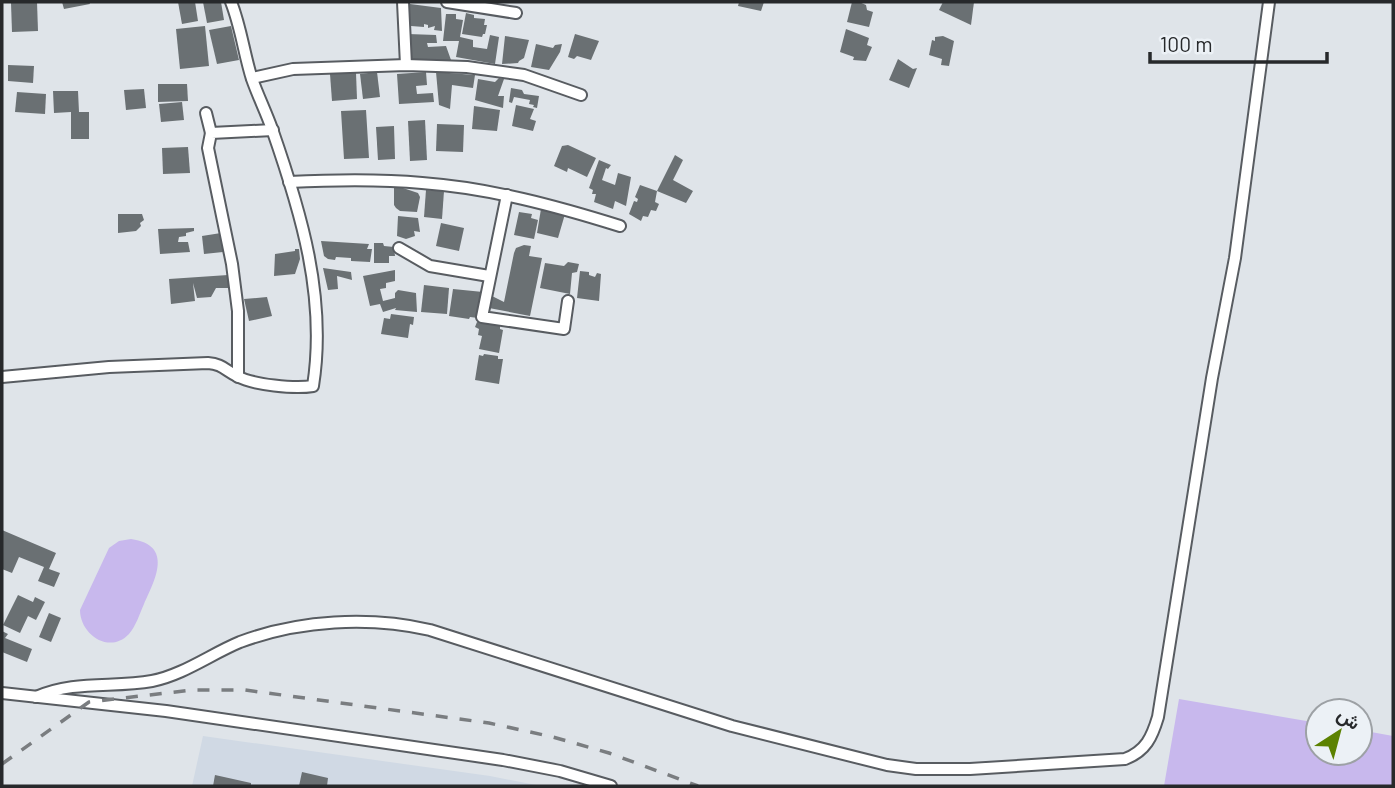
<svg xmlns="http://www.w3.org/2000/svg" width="1395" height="788" font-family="Barlow,Vazirmatn,sans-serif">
<rect width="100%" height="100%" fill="#dfe4e9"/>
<path fill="#d0d9e4" d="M203,736L490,776L541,786H192Z"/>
<g fill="#c8b8ed">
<path d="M131,539C174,545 155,580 144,604C140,613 136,626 129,634C109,655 80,634 80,610L109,548L119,541Z"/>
<path d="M1179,699L1318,723V753H1360V730L1393,736V786H1164Z"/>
</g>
<g fill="#6a7073">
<path d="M37,2L38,31L12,32L11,3Z"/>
<path d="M62,2H89L90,4L64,9Z"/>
<path d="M178,2H195L198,21L182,24Z"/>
<path d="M203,2H221L224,20L207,23Z"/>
<path d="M739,2H764L761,11L738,6Z"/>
<path d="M852,2H859L866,5L867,10L873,12L869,27L847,22Z"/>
<path d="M943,2H974L971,25L939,10Z"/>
<path d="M410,4L441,8L442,31L434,30L435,26L428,28V25L424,24V27L411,26L409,32L407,5Z"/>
<path d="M466,13L474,15V18L485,19L484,25H487L485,34H483L482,37L462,34Z"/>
<path d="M446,14H456V19L463,20L460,37L473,40V47L487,49L490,35L499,37L495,64L456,57L459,41H443Z"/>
<path d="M205,26L209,66L180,69L176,29Z"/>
<path d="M231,26L239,60L217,64L209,30Z"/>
<path d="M846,29L869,38L867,45L872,47L866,61L853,60L854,57L840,52Z"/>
<path d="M408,34L436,35L437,43H427L428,47L446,46L451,60L450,62L412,61Z"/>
<path d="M575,34L599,41L591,60L577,56L574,59L568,57Z"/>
<path d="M505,36L529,40L524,58L519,61L518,63L502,64Z"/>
<path d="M943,36L954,41L949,66L941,65L942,59L929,55L932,40L935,41V37Z"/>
<path d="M536,44L553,48L555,45L562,44L560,52L549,70L531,67Z"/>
<path d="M898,59L913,69L917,68L909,88L889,80Z"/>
<path d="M8,65L34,66L33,83L8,81Z"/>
<path d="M377,72L380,97L363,99L360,74Z"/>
<path d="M426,72L427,85L416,86L417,94L433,93L434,102L399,104L397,74Z"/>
<path d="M436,72L475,75L473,88L452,85L450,109L439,105Z"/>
<path d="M356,73L357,99L332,101L330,74Z"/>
<path d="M499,78L504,79L498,96H504L503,108L475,100L478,79L495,82Z"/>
<path d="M158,84H187L188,101L158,102Z"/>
<path d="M511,88L522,90L524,94L539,96L537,108L533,107L534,105L529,104L530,100L514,97L512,103L509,102Z"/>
<path d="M144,89L146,108L126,110L124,90Z"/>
<path d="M53,91H78L79,112H89V139H71V112L54,113Z"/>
<path d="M17,92L46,94L45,114L15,112Z"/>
<path d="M182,102L184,120L161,122L159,104Z"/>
<path d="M516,105L534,109L530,119L536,121L533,131L512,126Z"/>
<path d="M474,106L500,110L497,131L472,129Z"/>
<path d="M366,110L369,158L344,159L341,111Z"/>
<path d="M425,120L427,160L410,161L408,121Z"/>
<path d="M437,124L464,125L463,152L436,151Z"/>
<path d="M394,126L395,159L378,160L376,127Z"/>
<path d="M568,145L596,158L587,177L568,168L567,172L554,166L562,146Z"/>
<path d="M188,147L190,173L163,174L162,148Z"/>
<path d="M675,155L683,160L673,180L693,191L686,203L657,191Z"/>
<path d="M599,160L611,165L608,169L606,168L602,180L615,185L618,173L631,177L626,206L615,201L613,209L594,202L596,194H592L593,190L589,188Z"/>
<path d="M394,185L418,193L420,197L417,212L400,211L396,208L394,205Z"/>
<path d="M640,185L657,191L655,202L659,204L656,211L651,210L648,217L643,216L641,221L629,214L634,201L637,202L638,199L635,197Z"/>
<path d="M426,190L444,191L442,219L424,217Z"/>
<path d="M541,209L565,214L558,238L537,233Z"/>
<path d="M519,212L532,214L531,218L538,220L534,239L514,235Z"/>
<path d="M118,214H142L144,220L140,223L141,226L136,231L118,233Z"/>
<path d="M398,216L418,218L420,232L414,231L415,236L406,239L397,236Z"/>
<path d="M441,223L464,228L459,251L436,246Z"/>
<path d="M194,228V231L186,233V236L179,237L178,242H188L190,252L160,254L158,229Z"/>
<path d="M221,233L223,252L204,254L202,236Z"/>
<path d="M321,241L369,244L367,249H372L370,262L351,261V258L336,257L335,260L328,259L324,256Z"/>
<path d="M374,243H383L384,246L394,247L395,256H389V263H374Z"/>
<path d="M524,245L531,246L529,256L542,258L530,316L489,308L492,296L504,302L514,253L516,248Z"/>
<path d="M295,249H299L300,259L295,274L274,276L275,254L295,251Z"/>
<path d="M568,262L579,264L577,272L572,273L570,294L540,288L545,263L564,266Z"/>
<path d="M323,268L351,272L352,280L337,276L338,289L328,290Z"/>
<path d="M395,270V281L386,283V288L380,289L383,301L395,298V293L398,290L416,293L417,312L395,310L396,308L383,312L380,304L370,306L363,276Z"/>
<path d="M580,271L589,272V275L595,277L597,273L601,274L599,301L577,298Z"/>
<path d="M228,275L230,288H216L211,297L197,298L193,283L195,301L171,304L169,279Z"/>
<path d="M424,285L449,288L447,314L421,312Z"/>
<path d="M453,289L483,292L478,318L470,317L469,319L449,316Z"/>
<path d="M267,297L272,316L249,321L244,299Z"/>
<path d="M391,314L414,317L413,325L410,324L408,338L381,334L384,318L390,319Z"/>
<path d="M477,322L500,326V329L503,330L499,353L479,349L482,336L478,335L479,329L475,327Z"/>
<path d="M484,354L498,356V359H503L499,384L475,380L479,355L483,356Z"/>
<path d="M2,530L56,553L49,569L60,573L54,587L38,581L44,567L19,557L12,573L2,569Z"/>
<path d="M18,595L33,602L35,597L45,602L36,620L28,616L20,633L3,625Z"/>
<path d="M49,613L61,618L51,642L39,637Z"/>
<path d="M2,631L8,634L5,638L32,649L27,662L2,652Z"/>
<path d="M302,772L328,778L327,786H299Z"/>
<path d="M215,775L251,783V786H213Z"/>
</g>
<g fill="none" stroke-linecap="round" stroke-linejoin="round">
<defs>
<g id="minor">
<path d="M403,2L406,65"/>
<path d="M447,2L516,13"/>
<path d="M252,78L293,69L406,65L467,67L524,75L581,95"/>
<path d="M206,113L211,133"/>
<path d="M289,182C333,180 378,179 422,183C490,188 556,206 620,226"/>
<path d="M507,195L482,317L564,329L568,301"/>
<path d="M399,248L430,266L489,276"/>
<path d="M2,377L109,367L208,363C222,364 225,370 237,376C253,385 295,389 313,386C327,298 301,212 272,129C266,112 258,96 252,79C244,54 241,27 231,2"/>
<path d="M238,377V311L232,264L208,148L211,133L273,130"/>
<path d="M2,693L166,711L503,760L560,771L611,786"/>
<path d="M36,697C74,680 113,688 152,681C183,675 211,654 240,642C299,620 369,616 430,630L732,726L887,765L916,769H970L1125,759C1146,751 1152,737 1158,717L1212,378L1235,258L1269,2"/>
</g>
</defs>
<use href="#minor" stroke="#585c61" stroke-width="14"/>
<use href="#minor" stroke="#fff" stroke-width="10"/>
<path stroke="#7a7d80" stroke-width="3.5" stroke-dasharray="12 12" stroke-linecap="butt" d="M2,764L89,702L192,690H245L489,723L553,737L609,753L698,786"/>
</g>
<rect width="1395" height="788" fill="none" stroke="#27292b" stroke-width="7"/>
<g transform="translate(1339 732) rotate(36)"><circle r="33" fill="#ecf1f6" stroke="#9da1a5" stroke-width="2"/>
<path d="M0-5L12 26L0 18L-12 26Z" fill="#5c8201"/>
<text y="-10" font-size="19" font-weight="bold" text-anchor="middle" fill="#27292b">ش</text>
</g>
<path d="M1150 52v10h177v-10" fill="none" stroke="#27292b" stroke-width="3.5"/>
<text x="1160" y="52" font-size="21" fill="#27292b" stroke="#ecf1f6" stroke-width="5" paint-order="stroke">100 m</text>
</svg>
